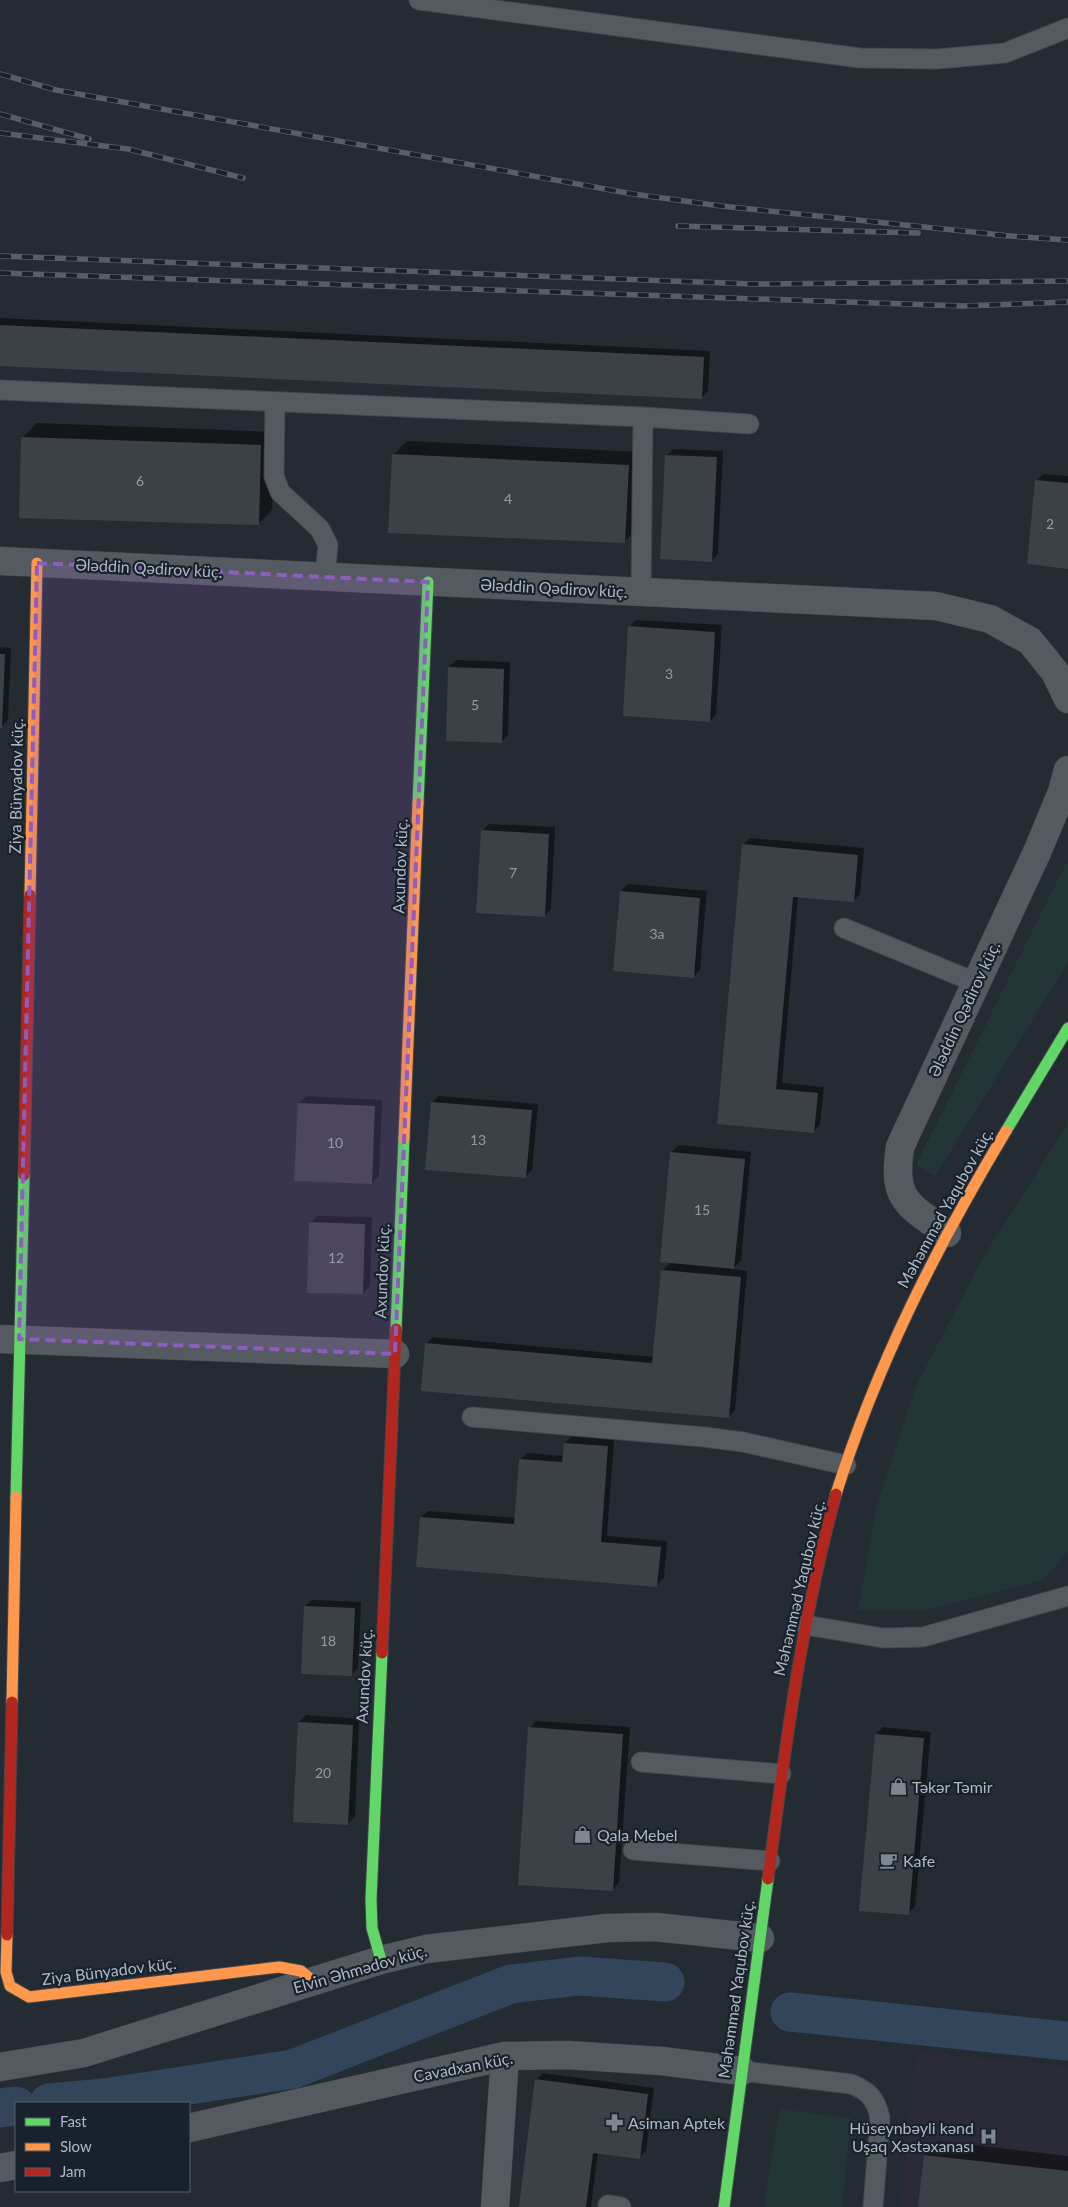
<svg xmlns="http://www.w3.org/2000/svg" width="1068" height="2207" font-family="Lato,sans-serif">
<rect width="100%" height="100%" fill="#252b32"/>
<path fill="#2b2b38" d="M916,2052L1068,2067V2207H900Z"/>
<g fill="#223537">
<path d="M1068,859V963L935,1176L916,1165Z"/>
<path d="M1068,1123V1551L1043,1580L927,1610H858L876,1507L915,1388L981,1261Z"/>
<path d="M779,2109L851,2118L842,2207H764Z"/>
</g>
<g fill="#0007">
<path d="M0,318L710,351L708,391L702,397L0,365Z"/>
<path d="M37,423L275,432L272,510L258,524L23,437Z"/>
<path d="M407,441L642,452L638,528L624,542L393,455Z"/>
<path d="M673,449L723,451L718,554L711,561L667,455Z"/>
<path d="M1043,474L1068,476V567L1036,481Z"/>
<path d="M636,620L722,625L716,714L710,721L629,627Z"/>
<path d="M0,647L11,648L8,720L1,727Z"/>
<path d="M456,660L510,662L508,735L501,742L449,667Z"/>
<path d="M489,824L555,827L551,909L545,916L482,831Z"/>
<path d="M750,838L864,848L860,894L853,901L798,896L782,1083L824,1087L820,1125L813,1132L718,1123L743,845Z"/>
<path d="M628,884L707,891L700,970L693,977L621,891Z"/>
<path d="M306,1096L382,1100L379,1176L372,1183L299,1103Z"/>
<path d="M439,1096L538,1104L532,1170L525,1177L432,1102Z"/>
<path d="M678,1145L751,1152L741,1261L732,1269L747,1271L735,1410L728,1417L426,1344L433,1337L654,1357L662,1271L671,1262L661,1261L672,1152Z"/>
<path d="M317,1216L372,1217L370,1286L363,1293L310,1223Z"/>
<path d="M572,1436L614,1440L607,1536L667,1541L664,1578L657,1585L421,1517L428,1511L516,1518L520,1460L527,1453L564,1456L565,1443Z"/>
<path d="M312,1600L361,1602L358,1668L351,1675L305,1606Z"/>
<path d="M306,1715L359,1719L355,1817L348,1823L299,1722Z"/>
<path d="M536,1721L630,1727L619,1883L612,1890L530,1728Z"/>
<path d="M883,1727L931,1732L915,1907L908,1913L876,1734Z"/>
<path d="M543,2073L654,2088L646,2151L640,2157L598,2152L591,2207H520L536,2080Z"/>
<path d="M939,2141L1068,2156V2207H919L925,2155Z"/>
</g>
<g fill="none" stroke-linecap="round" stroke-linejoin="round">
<g stroke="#32455b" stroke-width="39">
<path d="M790,2012L1068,2041"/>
<path d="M49,2103L104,2098L293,2069L511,1984L579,1976L665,1982"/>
<path d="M0,2108L16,2106"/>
</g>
</g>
<g fill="#3c4147">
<path d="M0,325L704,357L702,399L0,366Z"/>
<path d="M21,437L261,445L259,525L19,518Z"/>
<path d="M392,454L629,465L625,543L388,533Z"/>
<path d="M665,455L717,457L712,562L660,559Z"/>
<path d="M1035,480L1068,483V569L1027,564Z"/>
<path d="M628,626L715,632L710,722L623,716Z"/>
<path d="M0,654H5L2,728H0Z"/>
<path d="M448,667L504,669L502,743L446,741Z"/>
<path d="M481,830L549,834L545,917L476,913Z"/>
<path d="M742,844L858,855L854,902L793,897L776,1089L818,1093L814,1133L717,1124Z"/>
<path d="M620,891L700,898L694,978L613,971Z"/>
<path d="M431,1102L532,1110L526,1178L425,1170Z"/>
<path d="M298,1103L375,1106L372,1184L294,1181Z"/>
<path d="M670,1152L745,1159L734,1269L660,1262Z"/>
<path d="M309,1222L365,1224L363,1294L307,1293Z"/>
<path d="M661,1270L741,1277L729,1418L421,1391L425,1343L652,1363Z"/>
<path d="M564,1443L608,1446L601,1542L661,1547L657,1587L416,1567L420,1517L514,1524L519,1459L562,1462Z"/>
<path d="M304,1606L355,1608L352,1676L301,1674Z"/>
<path d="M298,1722L353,1725L348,1825L293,1822Z"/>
<path d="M528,1727L623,1734L613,1891L518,1885Z"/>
<path d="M875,1734L924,1738L909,1915L859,1911Z"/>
<path d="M535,2079L648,2094L640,2159L593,2153L586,2207H519Z"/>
<path d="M924,2155L1068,2171V2207H918Z"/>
</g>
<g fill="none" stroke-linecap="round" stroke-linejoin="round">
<defs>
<g id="lane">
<path d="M419,0L860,58L937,59L1005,53L1068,28"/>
<path d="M0,390L643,417L749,424"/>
<path d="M275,402L274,476L280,492L320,529L328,545L325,577"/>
<path d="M641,592L643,417"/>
<path d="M844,928L977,983"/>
<path d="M472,1417L704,1437L743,1442L846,1465"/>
<path d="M805,1625L883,1638L923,1637L1068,1596"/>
<path d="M641,1762L781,1774"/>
<path d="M633,1850L770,1861"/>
<path d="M742,2071L851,2084C869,2091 876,2099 880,2118L873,2207"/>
<path d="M608,2205L621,2207"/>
</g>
<g id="street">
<path d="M0,561L936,606L990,619L1030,641L1055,672L1068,699"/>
<path d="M947,1233C907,1204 892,1200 900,1147L1038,850L1062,792L1068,770"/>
<path d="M0,1339L395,1354"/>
<path d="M0,2067L84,2053L381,1960L426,1949L607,1928L655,1927L760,1938"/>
<path d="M189,2128L505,2056L567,2055L661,2061L742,2071"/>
<path d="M0,2168L16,2165"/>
<path d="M495,2207L505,2056"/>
</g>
<g id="fast">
<path d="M418,803L428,582"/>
<path d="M1006,1131L1068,1028"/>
<path d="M396,1329L404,1138"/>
<path d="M16,1497L24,1175"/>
<path d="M381,1960L372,1928L371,1899L382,1653"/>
<path d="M724,2207L768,1879"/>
</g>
<g id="slow">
<path d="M30,895L37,563"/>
<path d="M404,1138L418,803"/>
<path d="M836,1494C877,1364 936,1248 1006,1131"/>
<path d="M12,1702L16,1497"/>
<path d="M7,1935L6,1972L10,1986L29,1997L279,1967L301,1971L314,1982"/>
</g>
<g id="jam">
<path d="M24,1175L30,895"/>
<path d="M382,1653L396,1329"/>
<path d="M768,1879C785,1749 801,1621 836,1494"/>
<path d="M7,1935L12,1702"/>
</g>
</defs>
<use href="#lane" stroke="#42474c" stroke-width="21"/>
<use href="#street" stroke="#42474c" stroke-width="29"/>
<use href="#fast" stroke="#42474c" stroke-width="13"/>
<use href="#slow" stroke="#42474c" stroke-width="13"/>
<use href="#jam" stroke="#42474c" stroke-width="13"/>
<use href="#lane" stroke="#555a60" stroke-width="19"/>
<use href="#street" stroke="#555a60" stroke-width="28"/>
<use href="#fast" stroke="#63d668" stroke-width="11"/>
<use href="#slow" stroke="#ff974d" stroke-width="11"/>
<use href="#jam" stroke="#b3261e" stroke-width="11"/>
<defs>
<g id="rail">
<path d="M0,74L56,90L633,194L721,206L1002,235"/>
<path d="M0,114L89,139"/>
<path d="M0,133L128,149L243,178"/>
<path d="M678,226L918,233"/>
<path d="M995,235L1068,240"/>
<path d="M0,256L753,284L1068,281"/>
<path d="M0,273L963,306L1068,302"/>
</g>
</defs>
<use href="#rail" stroke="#585e64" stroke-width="5.5"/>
<use href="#rail" stroke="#19222c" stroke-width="4" stroke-dasharray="11" stroke-linecap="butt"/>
</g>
<path fill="#8d5dc1" fill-opacity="0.2" stroke="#8d5dc1" stroke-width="4" stroke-dasharray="10 6" stroke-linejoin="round" d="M37,563L428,582L395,1354L19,1339Z"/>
<defs>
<symbol id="shop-bare" viewBox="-9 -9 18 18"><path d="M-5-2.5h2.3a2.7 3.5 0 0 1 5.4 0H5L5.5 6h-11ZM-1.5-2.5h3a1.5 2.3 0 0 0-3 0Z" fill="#7e8791" stroke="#19222c" stroke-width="2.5" paint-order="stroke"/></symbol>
<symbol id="cafe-bare" viewBox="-9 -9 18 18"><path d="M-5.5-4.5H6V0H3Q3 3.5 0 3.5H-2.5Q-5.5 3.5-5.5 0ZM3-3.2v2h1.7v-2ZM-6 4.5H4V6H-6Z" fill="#7e8791" stroke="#19222c" stroke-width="2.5" paint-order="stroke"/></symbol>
<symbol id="pharmacy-bare" viewBox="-9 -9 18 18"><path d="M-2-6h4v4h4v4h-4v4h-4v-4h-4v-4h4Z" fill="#7e8791" stroke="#19222c" stroke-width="2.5" paint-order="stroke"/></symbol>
<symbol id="hospital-bare" viewBox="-9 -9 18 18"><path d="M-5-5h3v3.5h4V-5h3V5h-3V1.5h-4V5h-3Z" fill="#7e8791" stroke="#19222c" stroke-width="2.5" paint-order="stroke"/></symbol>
</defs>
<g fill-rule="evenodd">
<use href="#shop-bare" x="886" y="1774" width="25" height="25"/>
<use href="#shop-bare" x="570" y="1822" width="25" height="25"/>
<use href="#cafe-bare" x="876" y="1848" width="25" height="25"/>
<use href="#pharmacy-bare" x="602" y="2110" width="25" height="25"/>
<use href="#hospital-bare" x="976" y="2124" width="25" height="25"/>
</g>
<g text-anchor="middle" stroke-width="4.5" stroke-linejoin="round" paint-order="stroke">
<g font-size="14" fill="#929aa5">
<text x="140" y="486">6</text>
<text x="508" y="504">4</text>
<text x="1050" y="529">2</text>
<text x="669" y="679">3</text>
<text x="475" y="710">5</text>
<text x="513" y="878">7</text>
<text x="657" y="939">3a</text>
<text x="478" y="1145">13</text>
<text x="335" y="1148">10</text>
<text x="702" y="1215">15</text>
<text x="336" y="1263">12</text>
<text x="328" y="1646">18</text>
<text x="323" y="1778">20</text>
</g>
<g font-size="16" fill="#aeb8c4" stroke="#19222c">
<text transform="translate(149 568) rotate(3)" y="6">Ələddin Qədirov küç.</text>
<text transform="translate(554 588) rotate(3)" y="6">Ələddin Qədirov küç.</text>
<text transform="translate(16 786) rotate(-89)" y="6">Ziya Bünyadov küç.</text>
<text transform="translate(400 866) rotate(-88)" y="6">Axundov küç.</text>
<text transform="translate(964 1009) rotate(-65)" y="6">Ələddin Qədirov küç.</text>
<text transform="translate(945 1208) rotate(-61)" y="6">Məhəmməd Yaqubov küç.</text>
<text transform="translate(382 1271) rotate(-88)" y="6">Axundov küç.</text>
<text transform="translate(799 1588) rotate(-77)" y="6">Məhəmməd Yaqubov küç.</text>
<text transform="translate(364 1676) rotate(-87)" y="6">Axundov küç.</text>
<text transform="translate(360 1969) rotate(-16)" y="6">Elvin Əhmədov küç.</text>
<text transform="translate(109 1971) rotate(-7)" y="6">Ziya Bünyadov küç.</text>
<text transform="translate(736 1989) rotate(-82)" y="6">Məhəmməd Yaqubov küç.</text>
<text transform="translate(463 2067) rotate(-11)" y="6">Cavadxan küç.</text>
</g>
<g font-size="16" fill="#aeb8c4" stroke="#19222c" text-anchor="start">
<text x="912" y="1793">Təkər Təmir</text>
<text x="597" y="1841">Qala Mebel</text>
<text x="903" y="1867">Kafe</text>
<text x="628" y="2129">Asiman Aptek</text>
<text x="974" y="2134" text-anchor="end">Hüseynbəyli kənd<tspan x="974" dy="18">Uşaq Xəstəxanası</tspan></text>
</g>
</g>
<rect x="15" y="2102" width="175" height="90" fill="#19222c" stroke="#555e69"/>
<rect x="25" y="2118" width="25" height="8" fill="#63d668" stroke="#555e69"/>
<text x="60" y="2127" font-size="15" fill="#aeb8c4">Fast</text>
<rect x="25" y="2143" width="25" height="8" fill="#ff974d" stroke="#555e69"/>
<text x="60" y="2152" font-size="15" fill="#aeb8c4">Slow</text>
<rect x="25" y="2168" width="25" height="8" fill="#b3261e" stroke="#555e69"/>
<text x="60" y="2177" font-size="15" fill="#aeb8c4">Jam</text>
</svg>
